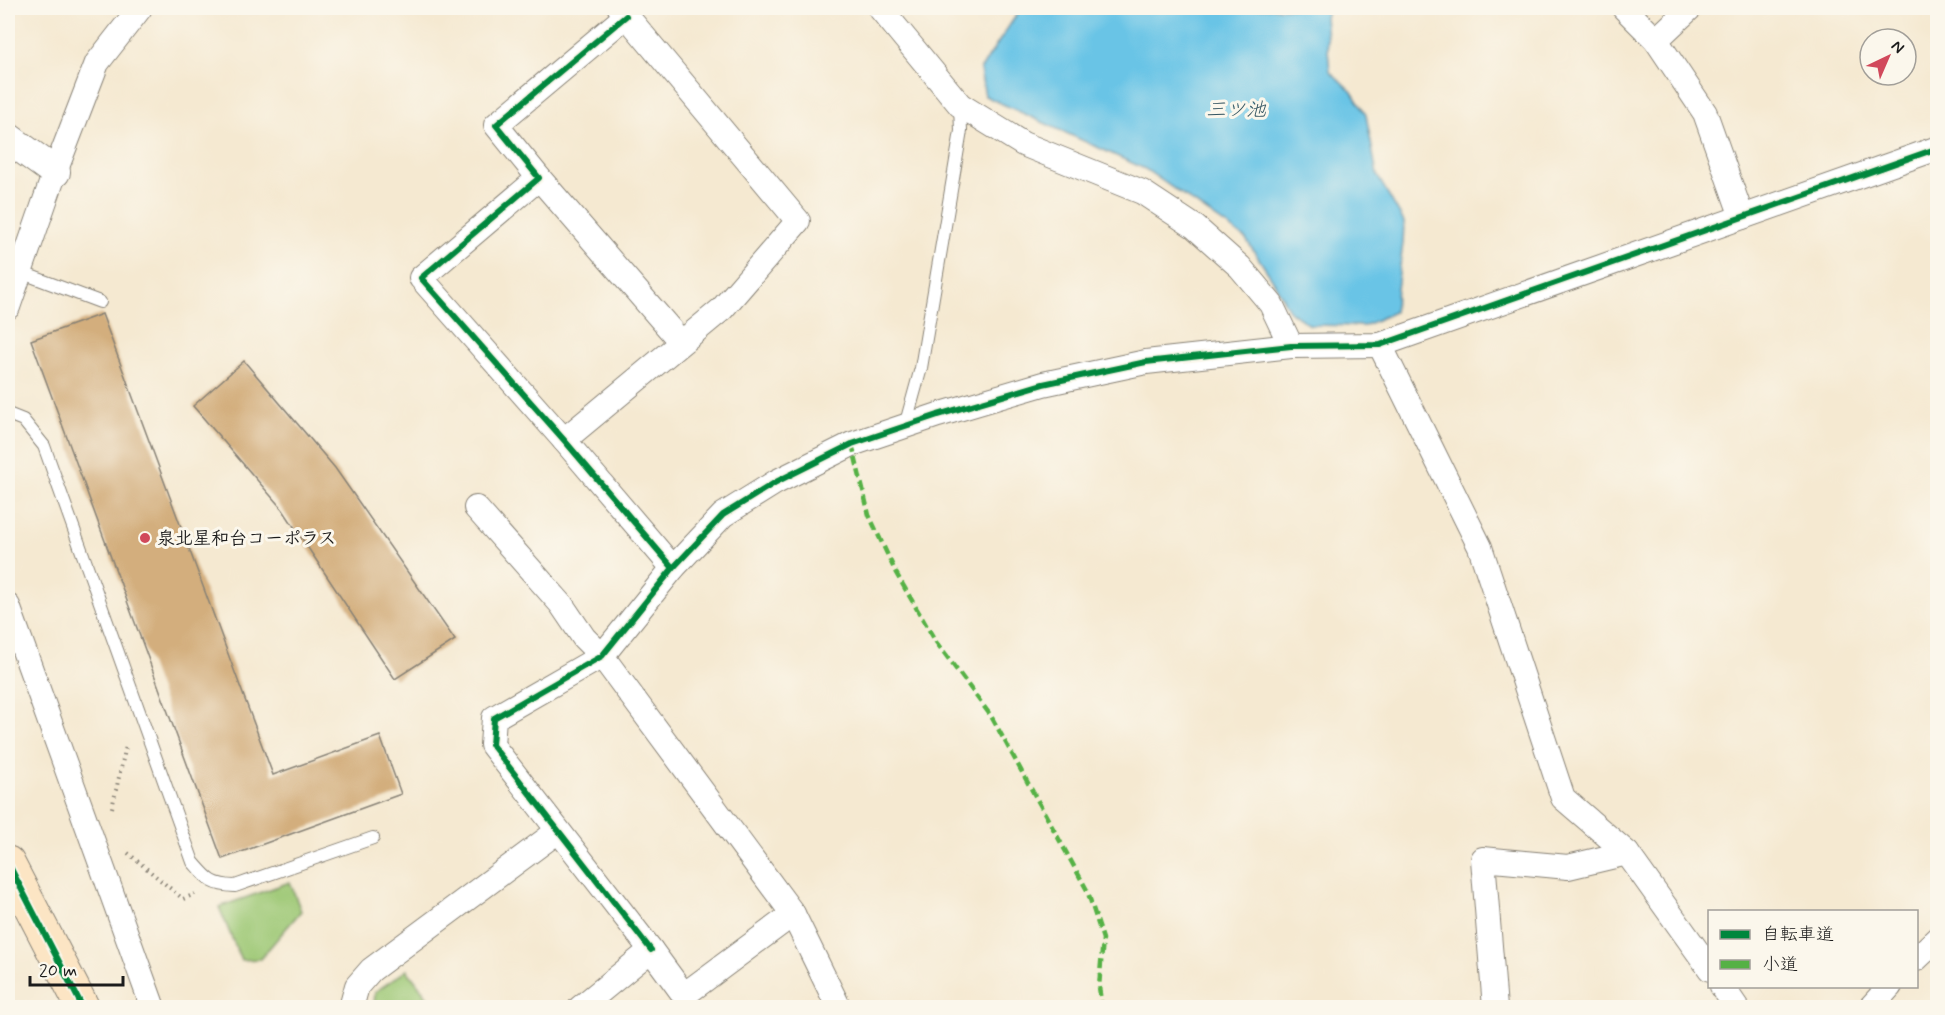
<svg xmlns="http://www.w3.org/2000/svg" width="1945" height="1015" font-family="Mynerve,'Klee One',sans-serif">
<rect width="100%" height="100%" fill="#fbf7ec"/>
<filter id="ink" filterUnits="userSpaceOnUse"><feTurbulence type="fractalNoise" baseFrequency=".0167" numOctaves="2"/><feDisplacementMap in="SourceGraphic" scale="12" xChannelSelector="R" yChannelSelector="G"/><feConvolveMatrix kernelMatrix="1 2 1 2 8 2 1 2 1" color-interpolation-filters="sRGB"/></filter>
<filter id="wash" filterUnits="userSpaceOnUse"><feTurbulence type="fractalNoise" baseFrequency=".008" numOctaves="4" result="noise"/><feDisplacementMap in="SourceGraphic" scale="24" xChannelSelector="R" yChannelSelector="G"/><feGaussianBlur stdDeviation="1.35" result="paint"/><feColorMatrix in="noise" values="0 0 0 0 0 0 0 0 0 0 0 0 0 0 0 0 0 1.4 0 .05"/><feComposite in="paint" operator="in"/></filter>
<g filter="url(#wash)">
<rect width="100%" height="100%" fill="#f5e9d1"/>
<g fill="#9dc875" stroke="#5c7248" stroke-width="1.5">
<path d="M290,882L301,911L260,959L241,960L219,907Z"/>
<path d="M407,970L435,1007H374L375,992Z"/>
</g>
<path fill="#69c4e6" stroke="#427081" stroke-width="1.5" d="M1021,8H1328L1325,17L1330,71L1352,92L1366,115L1377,175L1404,222L1403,243L1394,312L1364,326L1310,325L1290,312L1274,282L1246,239L1145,169L985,96L980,70Z"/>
<g id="blocks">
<g fill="#d3ae7d">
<path d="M102,314L273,775L380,736L401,794L222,859L31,340Z"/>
<path d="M244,361L335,468L455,640L395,679L283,510L193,406Z"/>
</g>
</g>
</g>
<g filter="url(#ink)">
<use href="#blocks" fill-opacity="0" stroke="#888276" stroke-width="1.5"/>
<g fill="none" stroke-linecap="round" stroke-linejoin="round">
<defs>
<g id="service">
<path d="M20,272L100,302"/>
<path d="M8,414L23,420L44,446L193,862C208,879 211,885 235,886L373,838"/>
<path d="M905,426L921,368L961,131L960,105"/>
</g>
<g id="minor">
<path d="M880,8L960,105L1023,144L1142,192L1195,227L1240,267L1271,304L1291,346"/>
<path d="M1624,8L1656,40L1705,113L1742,217"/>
<path d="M626,16L496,125L539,178L421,278L564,440L673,568"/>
<path d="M1656,40L1690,8"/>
<path d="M539,178L681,342"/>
<path d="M8,307L55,172L97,63L140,8"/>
<path d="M1380,345L1480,547L1563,798L1627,853L1710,969"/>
<path d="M564,440L722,309L798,221L620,8"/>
<path d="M476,508L561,604L584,638L602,656L793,914L839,1008"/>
<path d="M8,606L153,1008"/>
<path d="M651,950L492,745L494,718L602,656L673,568L723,515L776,482L852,444L938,415L1043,384L1146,362L1291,346L1380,345L1938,148"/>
<path d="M1916,959L1938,938"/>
<path d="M1722,986L1737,1008"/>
<path d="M351,1008L357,986L371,970L558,831"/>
<path d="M580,1008L651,950L684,995L793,914"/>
<path d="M1495,1008L1483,859L1568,867L1627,853"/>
<path d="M1870,1008L1890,986"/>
</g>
<path id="tertiary" d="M8,138L55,172"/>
<path id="secondary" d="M8,863L83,1008"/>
</defs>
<use href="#service" stroke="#888276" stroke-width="14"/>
<use href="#minor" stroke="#888276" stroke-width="26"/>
<use href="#tertiary" stroke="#888276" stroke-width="32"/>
<use href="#secondary" stroke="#888276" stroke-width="35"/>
<g stroke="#888276" stroke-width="4" stroke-dasharray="1.5 4.5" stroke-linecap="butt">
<path d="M112,808L126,746"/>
<path d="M128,853L183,899L195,894"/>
</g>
<use href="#service" stroke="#fff" stroke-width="12"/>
<use href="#minor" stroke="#fff" stroke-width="24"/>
<use href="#tertiary" stroke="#fff" stroke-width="30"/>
<use href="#secondary" stroke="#fce5c4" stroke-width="33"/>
<path stroke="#55b145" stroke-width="4.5" stroke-dasharray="9 4.5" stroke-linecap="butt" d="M852,444L869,515L896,573L936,642L991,716L1087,890L1103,939L1099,987L1102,1008"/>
<defs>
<g id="cycleway">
<path d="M626,16L496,125L539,178L421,278L564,440L673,568"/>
<path d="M8,863L83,1008"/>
<path d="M651,950L492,745L494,718L602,656L673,568L723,515L776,482L852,444L938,415L1043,384L1146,362L1291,346L1380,345L1938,148"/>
</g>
</defs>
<use href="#cycleway" stroke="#fbf7ec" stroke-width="10"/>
<use href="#cycleway" stroke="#00873e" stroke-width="6"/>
</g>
</g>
<circle fill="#d1495b" stroke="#fbf7ec" stroke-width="2" cx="145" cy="538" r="6"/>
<g text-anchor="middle" stroke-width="6" stroke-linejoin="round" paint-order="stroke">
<g font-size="18" font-weight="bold" fill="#1c1c1c" stroke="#fbf7ec" text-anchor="start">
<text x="157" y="544">泉北星和台コーポラス</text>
</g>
<g font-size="20" font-style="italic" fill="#375763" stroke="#fbf7ec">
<text x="1236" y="116">三ツ池</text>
</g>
</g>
<rect width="1945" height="1015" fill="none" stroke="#fbf7ec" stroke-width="30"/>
<rect x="1708" y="910" width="210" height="78" fill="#fbf7ec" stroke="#a29f99" stroke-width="1.5"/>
<rect x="1720" y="930" width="30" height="9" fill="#00873e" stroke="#a29f99" stroke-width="1.5"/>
<text x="1762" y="940" font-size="18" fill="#1c1c1c">自転車道</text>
<rect x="1720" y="960" width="30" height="9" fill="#55b145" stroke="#a29f99" stroke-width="1.5"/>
<text x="1762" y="970" font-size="18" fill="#1c1c1c">小道</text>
<g transform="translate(1888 57) rotate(44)"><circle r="28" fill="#fbf7ec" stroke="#a29f99" stroke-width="1.5"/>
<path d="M0-4.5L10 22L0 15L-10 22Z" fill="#d1495b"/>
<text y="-9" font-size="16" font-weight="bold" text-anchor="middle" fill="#1c1c1c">N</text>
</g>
<path d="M30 976v9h93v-9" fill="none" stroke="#1c1c1c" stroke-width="3"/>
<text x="39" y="976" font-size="18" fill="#1c1c1c" stroke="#fbf7ec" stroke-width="4.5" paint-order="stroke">20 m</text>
</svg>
